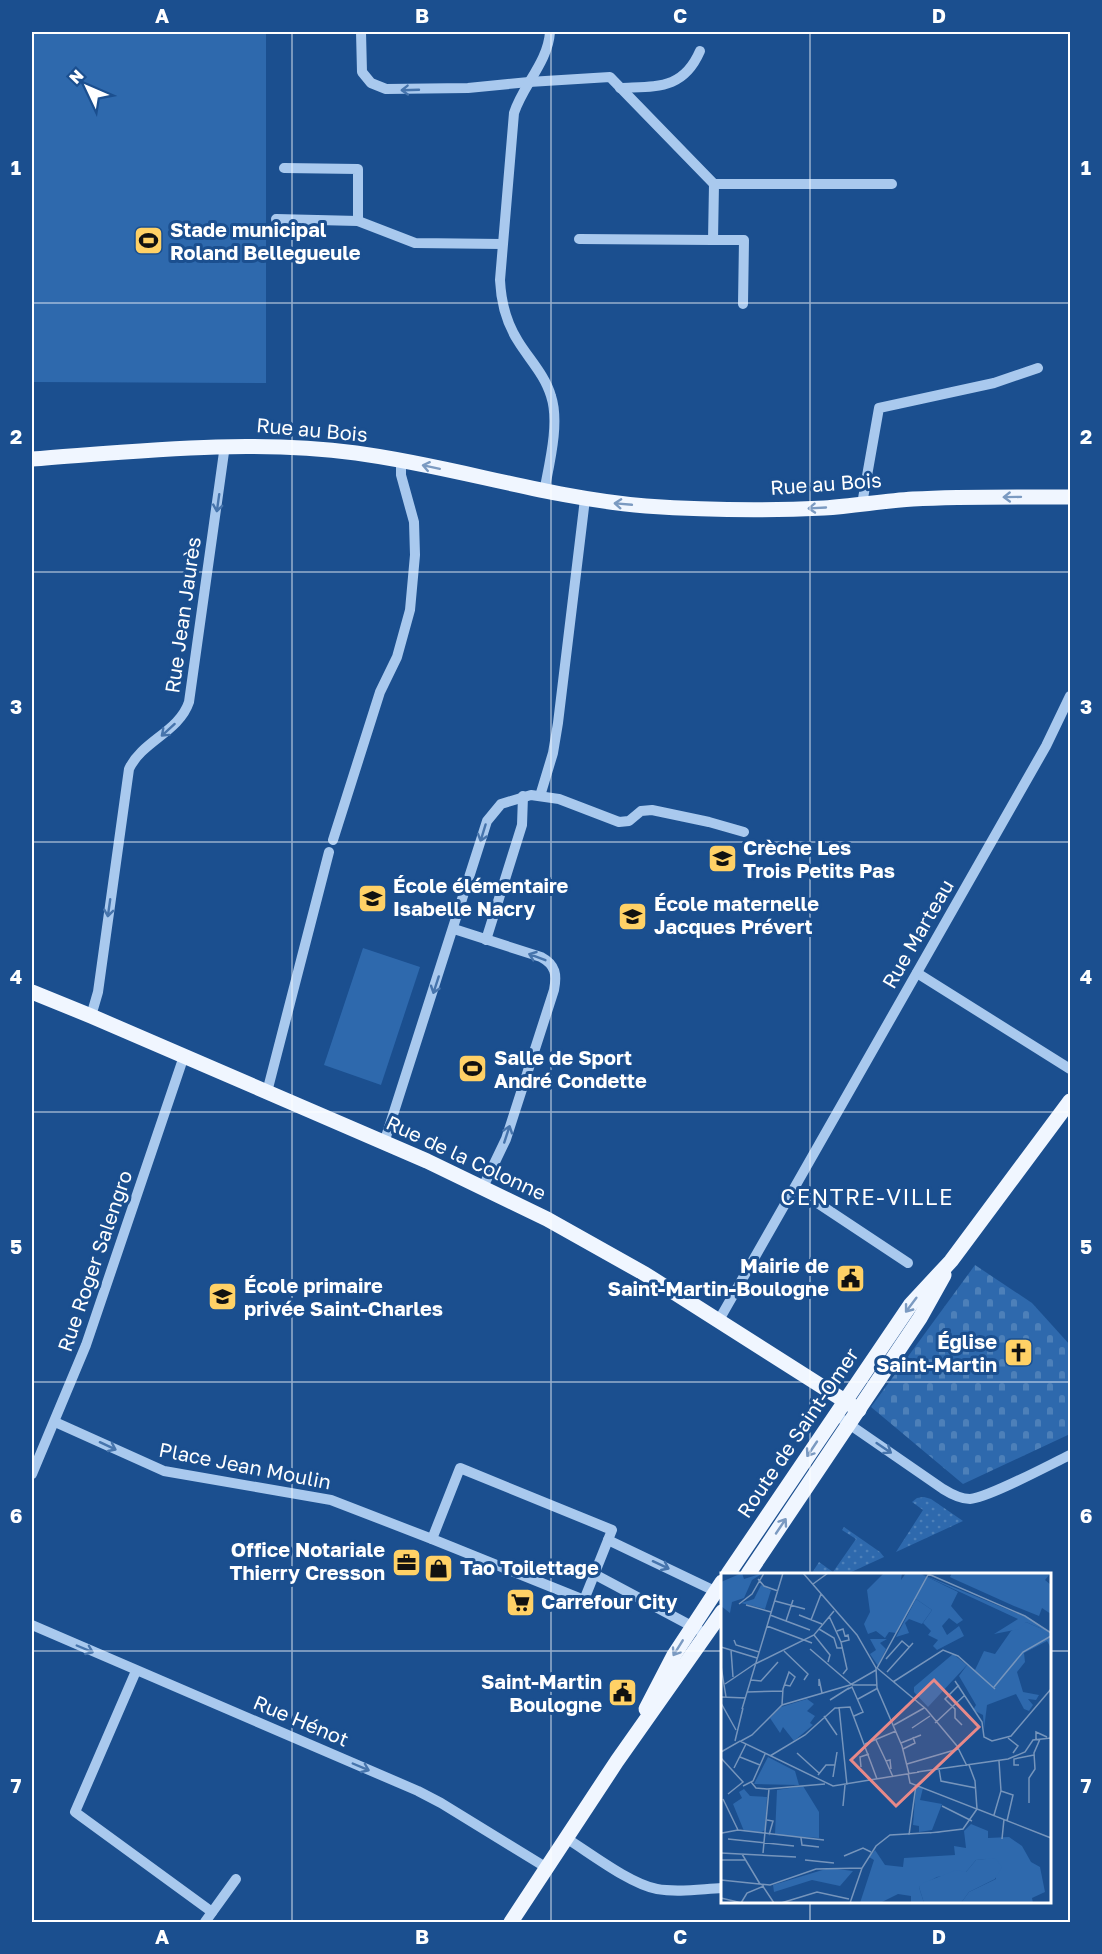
<svg xmlns="http://www.w3.org/2000/svg" width="1102" height="1954" font-family="'Golos Text',sans-serif">
<defs>
<pattern id="grass-dots" width="8" height="8" patternUnits="userSpaceOnUse" patternTransform="scale(1.5)"><rect width="8" height="8" fill="#2e69ad"/><path d="M2 2h.1M6 6h.1" fill="none" stroke="#4d80b9" stroke-width="1.8" stroke-linecap="round"/></pattern>
<pattern id="cemetery-stones" width="16" height="16" patternUnits="userSpaceOnUse" patternTransform="scale(1.5)"><rect width="16" height="16" fill="#2e69ad"/><path d="M2 7V4a2 2 0 0 1 4 0v3zM10 15v-3a2 2 0 0 1 4 0v3z" fill="#4d80b9"/></pattern>
</defs>
<rect width="100%" height="100%" fill="#1b4f8f"/>
<g fill="url(#grass-dots)">
<path d="M924,1497L931,1499L963,1521L896,1552L923,1510L912,1502L917,1498Z"/>
<path d="M844,1527L880,1552L884,1557L847,1574H813L812,1573L819,1562L833,1572L856,1539L842,1530Z"/>
</g>
<path fill="url(#cemetery-stones)" d="M975,1265L1032,1303L1070,1345V1434L963,1484L871,1407Z"/>
<g fill="#2e69ad">
<path d="M32,32H266V383L32,382Z"/>
<path d="M363,948L420,967L381,1085L324,1065Z"/>
</g>
<g fill="none" stroke-linecap="round" stroke-linejoin="round">
<g stroke="#a9c9ee" stroke-width="10">
<path d="M361,32L362,72L371,83L386,89L468,88L529,82L610,77L714,184H892"/>
<path d="M620,88C657,86 683,90 700,51"/>
<path d="M284,168L358,169V221"/>
<path d="M714,184L713,240H744L743,304"/>
<path d="M276,219L358,221L415,243L502,244"/>
<path d="M579,239L713,240"/>
<path d="M544,492C549,465 560,423 551,396C545,375 529,359 518,341C506,322 501,302 500,280L514,113C523,85 548,62 550,32"/>
<path d="M862,504L879,408L994,383L1038,368"/>
<path d="M540,796L553,753L558,723L585,499"/>
<path d="M333,840L380,692L397,657L410,610L415,555L414,522L401,475V460"/>
<path d="M454,929L541,957C556,965 557,975 554,990L506,1139L483,1187"/>
<path d="M486,940L522,825L523,796"/>
<path d="M917,973L1070,1069"/>
<path d="M91,1016L98,992L129,769C142,741 179,732 189,702L225,445"/>
<path d="M267,1092L329,852"/>
<path d="M384,1143L487,821L501,804L531,795L559,799L619,822L629,821L641,811L652,810L709,822L744,832"/>
<path d="M807,1196L908,1263"/>
<path d="M719,1320L1046,746L1070,696"/>
<path d="M843,1420L943,1489C951,1494 960,1499 970,1499C988,1498 1051,1464 1070,1455"/>
<path d="M55,1422L164,1471L331,1500L432,1539"/>
<path d="M460,1468L612,1530L584,1600L432,1539Z"/>
<path d="M32,1474L86,1345L184,1056"/>
<path d="M608,1540L721,1594"/>
<path d="M594,1574L699,1630"/>
<path d="M32,1625L418,1791L441,1803L547,1868"/>
<path d="M136,1671L75,1812L212,1912"/>
<path d="M566,1838C590,1853 630,1884 657,1889C678,1893 701,1889 722,1888"/>
<path d="M205,1922L236,1879"/>
</g>
<g stroke="#f0f6ff" stroke-width="15">
<path d="M32,459C141,451 246,439 356,453C454,466 547,498 646,506C705,510 765,511 824,508C854,506 883,501 913,499C965,496 1018,497 1070,497"/>
<path d="M32,992L91,1016L427,1161L547,1219L645,1274L859,1410"/>
<path d="M728,1574L911,1304L951,1261L1070,1101"/>
<path d="M748,1574L920,1318L944,1275"/>
<path d="M646,1709L674,1655L722,1582"/>
<path d="M511,1922L617,1761L722,1612"/>
</g>
</g>
<defs><path id="oneway-shaft" d="M-6 0H5M1.5-3L5.5 0L1.5 3" fill="none" stroke-width="1.6" stroke-linecap="round" stroke-linejoin="round" transform="scale(1.5)"/></defs>
<g stroke="#4674ac">
<use href="#oneway-shaft" transform="translate(410 90) rotate(178)"/>
<use href="#oneway-shaft" transform="translate(218 503) rotate(98)"/>
<use href="#oneway-shaft" transform="translate(168 730) rotate(138)"/>
<use href="#oneway-shaft" transform="translate(483 833) rotate(107)"/>
<use href="#oneway-shaft" transform="translate(109 908) rotate(98)"/>
<use href="#oneway-shaft" transform="translate(537 957) rotate(-159)"/>
<use href="#oneway-shaft" transform="translate(436 985) rotate(108)"/>
<use href="#oneway-shaft" transform="translate(507 1134) rotate(-72)"/>
<use href="#oneway-shaft" transform="translate(108 1446) rotate(25)"/>
<use href="#oneway-shaft" transform="translate(884 1448) rotate(34)"/>
<use href="#oneway-shaft" transform="translate(661 1565) rotate(25)"/>
<use href="#oneway-shaft" transform="translate(85 1649) rotate(23)"/>
<use href="#oneway-shaft" transform="translate(361 1767) rotate(23)"/>
</g>
<g stroke="#7b9ac1">
<use href="#oneway-shaft" transform="translate(431 467) rotate(-168)"/>
<use href="#oneway-shaft" transform="translate(1012 497) rotate(179)"/>
<use href="#oneway-shaft" transform="translate(623 504) rotate(-175)"/>
<use href="#oneway-shaft" transform="translate(817 508) rotate(177)"/>
<use href="#oneway-shaft" transform="translate(911 1305) rotate(127)"/>
<use href="#oneway-shaft" transform="translate(812 1449) rotate(124)"/>
<use href="#oneway-shaft" transform="translate(781 1526) rotate(-56)"/>
<use href="#oneway-shaft" transform="translate(678 1648) rotate(122)"/>
</g>
<path fill="none" stroke="#fff" stroke-width="1.5" stroke-opacity="0.55" d="M292,32V1922M551,32V1922M810,32V1574M32,303H1070M32,572H1070M32,842H1070M32,1112H1070M32,1382H1070M32,1651H722M1050,1651H1070M810,1902V1922"/>
<defs>
<symbol id="stadium-square" viewBox="-11 -11 22 22"><rect x="-9" y="-9" width="18" height="18" rx="4" fill="#ffd166" stroke="#1b4f8f"/><path d="M0-5a6.5 5 0 1 0 0 10a6.5 5 0 1 0 0-10ZM-3.5-1.8h7v3.6h-7Z" fill="#111"/></symbol>
<symbol id="school-square" viewBox="-11 -11 22 22"><rect x="-9" y="-9" width="18" height="18" rx="4" fill="#ffd166" stroke="#1b4f8f"/><path d="M0-5L7-2L0 1L-7-2ZM-4 1L0 2.5L4 1V4Q0 6-4 4Z" fill="#111"/></symbol>
<symbol id="civic-square" viewBox="-11 -11 22 22"><rect x="-9" y="-9" width="18" height="18" rx="4" fill="#ffd166" stroke="#1b4f8f"/><path d="M-.6-6.5H3V-4.5H.6V-3L4-1V1h2V6H-6V1h2V-1L-.6-3ZM-1.2 2.5V6h2.4V2.5Z" fill="#111"/></symbol>
<symbol id="church-square" viewBox="-11 -11 22 22"><rect x="-9" y="-9" width="18" height="18" rx="4" fill="#ffd166" stroke="#1b4f8f"/><path d="M-1.2-6h2.4v3.5h3.3v2.4h-3.3V6h-2.4V-.1h-3.3v-2.4h3.3Z" fill="#111"/></symbol>
<symbol id="office-square" viewBox="-11 -11 22 22"><rect x="-9" y="-9" width="18" height="18" rx="4" fill="#ffd166" stroke="#1b4f8f"/><path d="M-6-3h4V-5.5h4V-3h4V5H-6ZM-1-4.5V-3h2v-1.5ZM-6 0V1H6V0Z" fill="#111"/></symbol>
<symbol id="shop-square" viewBox="-11 -11 22 22"><rect x="-9" y="-9" width="18" height="18" rx="4" fill="#ffd166" stroke="#1b4f8f"/><path d="M-5-2.5h2.3a2.7 3.5 0 0 1 5.4 0H5L5.5 6h-11ZM-1.5-2.5h3a1.5 2.3 0 0 0-3 0Z" fill="#111"/></symbol>
<symbol id="supermarket-square" viewBox="-11 -11 22 22"><rect x="-9" y="-9" width="18" height="18" rx="4" fill="#ffd166" stroke="#1b4f8f"/><path d="M-6-5.5h2.5l.6 2H6L4.5 2H-2.5L-4.4-4H-6ZM-1.5 3.2a1.3 1.3 0 1 0 .1 0ZM3 3.2a1.3 1.3 0 1 0 .1 0Z" fill="#111"/></symbol>
</defs>
<g fill-rule="evenodd">
<use href="#stadium-square" x="132" y="224" width="33" height="33"/>
<use href="#school-square" x="706" y="842" width="33" height="33"/>
<use href="#school-square" x="356" y="882" width="33" height="33"/>
<use href="#school-square" x="616" y="900" width="33" height="33"/>
<use href="#stadium-square" x="456" y="1052" width="33" height="33"/>
<use href="#civic-square" x="834" y="1262" width="33" height="33"/>
<use href="#school-square" x="206" y="1280" width="33" height="33"/>
<use href="#church-square" x="1002" y="1336" width="33" height="33"/>
<use href="#office-square" x="390" y="1546" width="33" height="33"/>
<use href="#shop-square" x="422" y="1552" width="33" height="33"/>
<use href="#supermarket-square" x="504" y="1586" width="33" height="33"/>
<use href="#civic-square" x="606" y="1676" width="33" height="33"/>
</g>
<g text-anchor="middle" stroke-width="6" stroke-linejoin="round" paint-order="stroke">
<g font-size="20" font-weight="bold" fill="#fff" stroke="#1b4f8f" text-anchor="start">
<text x="170" y="237">Stade municipal<tspan x="170" dy="23">Roland Bellegueule</tspan></text>
<text x="743" y="855">Crèche Les<tspan x="743" dy="23">Trois Petits Pas</tspan></text>
<text x="393" y="893">École élémentaire<tspan x="393" dy="23">Isabelle Nacry</tspan></text>
<text x="654" y="911">École maternelle<tspan x="654" dy="23">Jacques Prévert</tspan></text>
<text x="494" y="1065">Salle de Sport<tspan x="494" dy="23">André Condette</tspan></text>
<text x="829" y="1273" text-anchor="end">Mairie de<tspan x="829" dy="23">Saint-Martin-Boulogne</tspan></text>
<text x="244" y="1293">École primaire<tspan x="244" dy="23">privée Saint-Charles</tspan></text>
<text x="997" y="1349" text-anchor="end">Église<tspan x="997" dy="23">Saint-Martin</tspan></text>
<text x="385" y="1557" text-anchor="end">Office Notariale<tspan x="385" dy="23">Thierry Cresson</tspan></text>
<text x="460" y="1575">Tao Toilettage</text>
<text x="541" y="1609">Carrefour City</text>
<text x="602" y="1689" text-anchor="end">Saint-Martin<tspan x="602" dy="23">Boulogne</tspan></text>
</g>
<g font-size="20" fill="#fff" stroke="#1b4f8f">
<text transform="translate(312 430) rotate(5)" y="7">Rue au Bois</text>
<text transform="translate(826 484) rotate(-4)" y="7">Rue au Bois</text>
<text transform="translate(183 615) rotate(-82)" y="7">Rue Jean Jaurès</text>
<text transform="translate(918 934) rotate(-60)" y="7">Rue Marteau</text>
<text transform="translate(466 1158) rotate(25)" y="7">Rue de la Colonne</text>
<text transform="translate(95 1261) rotate(-71)" y="7">Rue Roger Salengro</text>
<text transform="translate(798 1433) rotate(-56)" y="7">Route de Saint-Omer</text>
<text transform="translate(245 1466) rotate(11)" y="7">Place Jean Moulin</text>
<text transform="translate(301 1721) rotate(23)" y="7">Rue Hénot</text>
</g>
<g font-size="22" letter-spacing="1.5" fill="#fff" stroke="#1b4f8f">
<text x="867" y="1205">CENTRE-VILLE</text>
</g>
</g>
<g transform="translate(721 1573)">
<rect width="330" height="330" fill="#1b4f8f"/>
<path d="M163,0H181L180,7L185,0H198L237,19L230,33L242,47L236,51L228,45L221,53L226,62L238,53L243,63L216,77L212,73L217,67L207,62L210,58L202,50L211,37L195,26L175,60L168,59L164,65L155,58L147,61L143,51L149,39L146,17ZM231,0H330L324,7L330,12V41L321,35L318,43L293,33L233,6L229,4ZM305,49L321,56L330,67V75L326,68L303,80L304,89L296,99L302,119L318,122L315,127L307,126L312,132L308,138L303,136L295,121L266,132L263,156L262,142L252,137L255,132L238,103L246,92L254,97L263,78L274,81L290,58ZM250,251L267,258V265L288,264L301,273L310,289L319,294L324,319L311,325L312,330H240L248,319L275,306L273,287L268,286L255,287L245,299L216,304L198,314L203,330H190V323L177,321L159,330H139L153,287L148,284L154,277L164,292L182,294L183,285L234,282L233,273L245,275L243,258Z" fill="#2e69ad"/>
<path d="M198,0L307,45L330,61V67L319,55L305,49L298,56L273,61L297,46ZM195,26L211,37L201,51L188,46L184,50L188,60L175,64ZM274,285L281,294L274,306L248,319L240,330H203L198,314L202,310L235,297L245,299L255,287ZM108,295L132,298L119,313L91,307L53,319L52,312Z" fill="#2e69ad"/>
<path d="M47,184L74,198L78,212L33,211ZM82,213L98,239V265L54,262L56,217ZM195,213L202,215L199,227L221,231L211,257L198,259V253L192,252Z" fill="#2e69ad"/>
<path d="M21,0L23,6L42,0L31,7L23,25L11,29L9,40L0,33V9ZM40,12L50,17L44,36L20,30L33,26ZM149,66H166L159,70L165,76L157,93L149,81L155,77ZM86,126L93,131L86,138L94,143L89,150L92,152L73,168L62,154L59,160L49,145L60,134Z" fill="#2e69ad"/>
<path d="M232,81L246,92L207,134L193,119V114ZM23,216L29,223L46,224L44,257L39,260L23,258L12,231L21,225L18,219Z" fill="#2e69ad"/>
<path fill="none" stroke="#7695bc" stroke-width="1.5" d="M82,0L136,62L155,95L156,115L181,173L188,201M205,0L304,43L330,60M37,6L43,13L57,18M92,11L107,0M54,28L84,36M18,31L31,21L43,0M25,32L50,39M49,42L89,57M78,42L101,51M108,43L120,69L126,96L122,101M90,47L100,21M65,48L72,27M46,53L91,70M98,56L113,65L116,75H122M116,58L122,56L124,63L127,62L128,67L120,69M93,62L109,82L107,89M13,67L15,72L38,79M0,74L36,85M89,76L131,112M10,77L12,104M63,78L87,101L83,107M165,86L181,68L188,74M34,91L93,62L113,38M0,93L5,124M156,95L208,0M156,95L205,136L236,173L246,193M166,99L192,70M30,107L40,108L57,89M234,108L261,149L263,164L271,168L290,163L330,116M172,109L222,77L237,83L274,116M4,111L35,90M131,112H156M238,112L224,126L234,136V145L241,152M98,113V106L101,120M273,114L302,79L330,63M127,116L131,114L142,139L133,143M26,119L62,118M0,124L25,125M137,126L157,115M109,127L128,115M0,130L15,157M61,132L62,116L68,99L74,104L69,113L64,112M118,134L126,212M21,136L62,0M103,143L116,162M214,150L244,122M173,152L203,135M191,155L209,143M287,165L297,173L292,180M155,167L165,188M315,167V159L326,164M14,168L22,135M20,168L31,162L61,132L129,112L155,97M180,170L200,162M144,171L175,158M182,176L194,170L192,164M0,179L19,168L112,213L198,199M76,180L98,200M49,183L84,162L114,135L129,134L156,206M19,184L39,192M0,185L22,209L7,221M186,191L237,176M248,192L254,208L256,236L330,265M298,192H293V186L313,182M140,194L139,184L148,181M13,195L25,171M170,196L169,187L165,188L172,204M218,196L220,208L255,215M196,199L287,186L304,179L312,167L330,165M187,200L189,210L256,236L242,256L209,260M97,202L105,192H114M112,204L116,179M30,209L35,215L46,216L104,211M22,213L32,208L44,181M280,218L292,222L286,248M2,226L17,257M308,230V205L314,196L313,180L319,166M122,233L124,212M221,233L251,248M273,242L280,218L278,188M46,247L52,248L48,262M1,260L17,257L103,267M188,262L195,212M80,265L81,272L98,274M7,266L73,273M281,266L283,246M0,280L75,284M42,280L48,216M21,281L39,311M123,283L142,275L150,279M0,287H25M84,287L113,290M0,307L49,312L95,296L141,295M41,312L53,330M0,325L21,330M20,330L26,320L43,313M60,330L96,319L128,326M129,330L141,295L155,273L169,262L220,259"/>
<path fill="#e88989" fill-opacity="0.15" stroke="#e88989" stroke-width="3" d="M213,107L258,154L175,233L130,187Z"/>
<rect width="330" height="330" fill="none" stroke="#fff" stroke-width="3"/>
</g>
<rect width="1102" height="1954" fill="none" stroke="#1b4f8f" stroke-width="66"/>
<g transform="translate(87 87) rotate(314)" stroke="#1b4f8f" stroke-width="4.5" paint-order="stroke">
<path d="M0-4.5L10 22L0 15L-10 22Z" fill="#ffffff"/>
<text y="-9" font-size="16" font-weight="bold" text-anchor="middle" fill="#ffffff">N</text>
</g>
<rect x="33" y="33" width="1036" height="1888" fill="none" stroke="#fff" stroke-width="2"/>
<g font-size="20" text-anchor="middle" font-weight="bold" fill="#fff">
<text x="162" y="23">A</text>
<text x="422" y="23">B</text>
<text x="680" y="23">C</text>
<text x="939" y="23">D</text>
<text x="16" y="175">1</text>
<text x="1086" y="175">1</text>
<text x="16" y="444">2</text>
<text x="1086" y="444">2</text>
<text x="16" y="714">3</text>
<text x="1086" y="714">3</text>
<text x="16" y="984">4</text>
<text x="1086" y="984">4</text>
<text x="16" y="1254">5</text>
<text x="1086" y="1254">5</text>
<text x="16" y="1523">6</text>
<text x="1086" y="1523">6</text>
<text x="16" y="1793">7</text>
<text x="1086" y="1793">7</text>
<text x="162" y="1944">A</text>
<text x="422" y="1944">B</text>
<text x="680" y="1944">C</text>
<text x="939" y="1944">D</text>
</g>
</svg>
